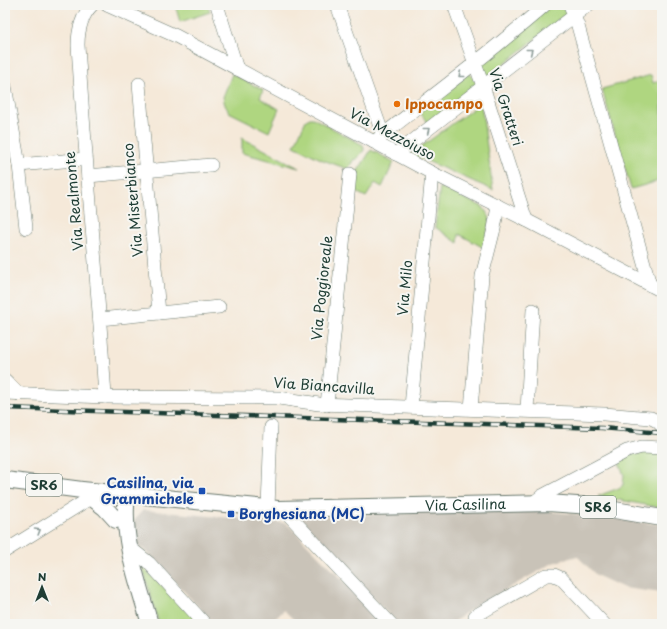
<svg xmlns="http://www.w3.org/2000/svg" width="667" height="629" font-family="'Playpen Sans',sans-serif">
<rect width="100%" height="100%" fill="#f6f6f2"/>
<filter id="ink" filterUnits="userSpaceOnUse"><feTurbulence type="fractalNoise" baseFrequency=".025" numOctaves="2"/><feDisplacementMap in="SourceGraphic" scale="8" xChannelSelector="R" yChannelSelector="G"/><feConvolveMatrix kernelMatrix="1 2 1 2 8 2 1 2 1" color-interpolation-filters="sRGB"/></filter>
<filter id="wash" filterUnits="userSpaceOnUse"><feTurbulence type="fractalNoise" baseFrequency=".012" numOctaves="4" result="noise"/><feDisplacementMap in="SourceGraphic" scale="16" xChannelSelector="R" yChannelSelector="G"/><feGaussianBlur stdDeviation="0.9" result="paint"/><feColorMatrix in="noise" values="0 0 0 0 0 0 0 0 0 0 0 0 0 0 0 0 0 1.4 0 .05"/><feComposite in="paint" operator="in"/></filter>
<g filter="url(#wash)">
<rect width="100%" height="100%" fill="#f5e9d9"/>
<g fill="#c9c3b8">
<path d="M143,510L286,523L379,617L372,624H298L284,610L270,624H215L145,550L135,545L132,523Z"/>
<path d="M508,510L543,511L596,516L662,525V593L624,588L596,575L577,556L553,563L465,613L452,624H398L297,517Z"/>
</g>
<g fill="#afd680" stroke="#678a5a">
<path d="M175,5H208L210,12L180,22Z"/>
<path d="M549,5H567L570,11L488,77L481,62Z"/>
<path d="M469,73L478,84L428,123L419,112Z"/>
<path d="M232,74L263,90L260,98L279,109L269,132L229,112L225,105L223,97Z"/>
<path d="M651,75L653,83L662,80V180L631,189L602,89Z"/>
<path d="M481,103L493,190L411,154Z"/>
<path d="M310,118H313L363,145L364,150L356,160L354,159L348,169L323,160L294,146L306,120Z"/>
<path d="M242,138L299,168L242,153Z"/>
<path d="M371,150L394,162L382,187L375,183L366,197L352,190L354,177Z"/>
<path d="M440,187L483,207L490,218L484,248L459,234L458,243L435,227Z"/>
<path d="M662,451V508L598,496L619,488L623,485L624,475L618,460L629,454Z"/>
<path d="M142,566L201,624H159Z"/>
</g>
</g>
<g filter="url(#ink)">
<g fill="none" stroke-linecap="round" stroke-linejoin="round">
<defs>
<g id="minor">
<path d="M92,5C82,15 78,31 78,45C85,162 98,279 105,397"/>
<path d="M107,5L176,36L432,173L526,220L662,291"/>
<path d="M217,5L237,69"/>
<path d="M337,5L383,135"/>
<path d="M454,5L483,86L526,220"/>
<path d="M570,5L578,26L650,285"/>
<path d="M5,86L19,165L85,159"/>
<path d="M374,142C431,96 490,54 545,5"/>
<path d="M396,154L588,5"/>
<path d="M19,165L26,228"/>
<path d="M88,176L211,165"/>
<path d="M159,313L219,307"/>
<path d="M100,319L159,313L139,84"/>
<path d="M5,380L19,394"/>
<path d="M5,393L105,397L279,398L319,404L604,414L651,418L657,421L662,426"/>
<path d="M327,405L350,174"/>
<path d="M411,407L432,173"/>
<path d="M471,409L482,276L494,229L498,206"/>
<path d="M527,410L533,310"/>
<path d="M533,503L542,496L627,451L642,447L662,448"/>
<path d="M268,508L271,427"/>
<path d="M283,509L391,624"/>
<path d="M128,546L149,563L205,624"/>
<path d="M5,551L92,497"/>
<path d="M475,616L546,575H554L561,578L604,624"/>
</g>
<g id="major">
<path id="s1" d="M5,480L82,490L278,509L548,503L591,506L662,518"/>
<path d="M82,490L105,508L116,520"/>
<path d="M127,494C121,539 138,582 150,624"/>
</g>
</defs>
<use href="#minor" stroke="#6a796e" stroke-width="14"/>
<use href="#major" stroke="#6a796e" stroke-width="18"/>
<use href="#minor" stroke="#fff" stroke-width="13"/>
<use href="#major" stroke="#fff" stroke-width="16"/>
<defs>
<path id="rail" d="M5,408L602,428L662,433"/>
</defs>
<use href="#rail" stroke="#1f3d34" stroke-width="4.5"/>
<use href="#rail" stroke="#f6f6f2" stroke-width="3" stroke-dasharray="9" stroke-linecap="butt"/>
</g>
<defs><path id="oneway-chevron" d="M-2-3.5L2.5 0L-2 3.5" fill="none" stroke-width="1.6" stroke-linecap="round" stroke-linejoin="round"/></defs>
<g stroke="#8f9e9a">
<use href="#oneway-chevron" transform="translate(530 51) rotate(-38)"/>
<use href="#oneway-chevron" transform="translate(461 75) rotate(142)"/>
<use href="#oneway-chevron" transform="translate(427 130) rotate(-38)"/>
<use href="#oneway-chevron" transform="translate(38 531) rotate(-31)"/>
</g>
</g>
<circle fill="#e8710a" stroke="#f6f6f2" stroke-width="1.5" cx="397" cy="104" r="4"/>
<g fill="#1a4fb4" stroke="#f6f6f2" stroke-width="1.5">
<rect x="198" y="487" width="8" height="8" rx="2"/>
<rect x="227" y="510" width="8" height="8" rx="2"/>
</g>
<g text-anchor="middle" stroke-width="4" stroke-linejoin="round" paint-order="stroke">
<g fill="#f6f6f2" stroke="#60746d" stroke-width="1">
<rect x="26" y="474" width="36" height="22" rx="3"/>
<rect x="580" y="496" width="36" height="22" rx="3"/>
</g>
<g font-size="13" font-weight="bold" fill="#1f3d34">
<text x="44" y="490">SR6</text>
<text x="598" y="512">SR6</text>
</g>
<g font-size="14" font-weight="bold" fill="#c56008" stroke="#f6f6f2" text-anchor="start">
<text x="405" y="109">Ippocampo</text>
</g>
<g font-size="14" fill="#1f3d34" stroke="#f6f6f2">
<text transform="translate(506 107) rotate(72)" y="5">Via Gratteri</text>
<text transform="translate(392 134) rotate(28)" y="5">Via Mezzoiuso</text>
<text transform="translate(133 200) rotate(-95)" y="5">Via Misterbianco</text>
<text transform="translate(74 201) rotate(-95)" y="5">Via Realmonte</text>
<text transform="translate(322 288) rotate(-84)" y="5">Via Poggioreale</text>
<text transform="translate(405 288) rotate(-85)" y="5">Via Milo</text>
<text transform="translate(324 386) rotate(4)" y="5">Via Biancavilla</text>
<text dy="5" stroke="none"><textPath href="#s1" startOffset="462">Via Casilina</textPath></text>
</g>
<g font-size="14" font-weight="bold" fill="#164399" stroke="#f6f6f2" text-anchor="end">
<text x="194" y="488">Casilina, via<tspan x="194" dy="16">Grammichele</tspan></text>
<text x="239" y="519" text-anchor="start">Borghesiana (MC)</text>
</g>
</g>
<rect width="667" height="629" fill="none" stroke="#f6f6f2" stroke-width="20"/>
<g transform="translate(42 587)" stroke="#f6f6f2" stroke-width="3" paint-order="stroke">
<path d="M0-3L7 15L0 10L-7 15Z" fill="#1f3d34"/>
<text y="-6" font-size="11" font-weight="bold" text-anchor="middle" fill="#1f3d34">N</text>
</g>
</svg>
